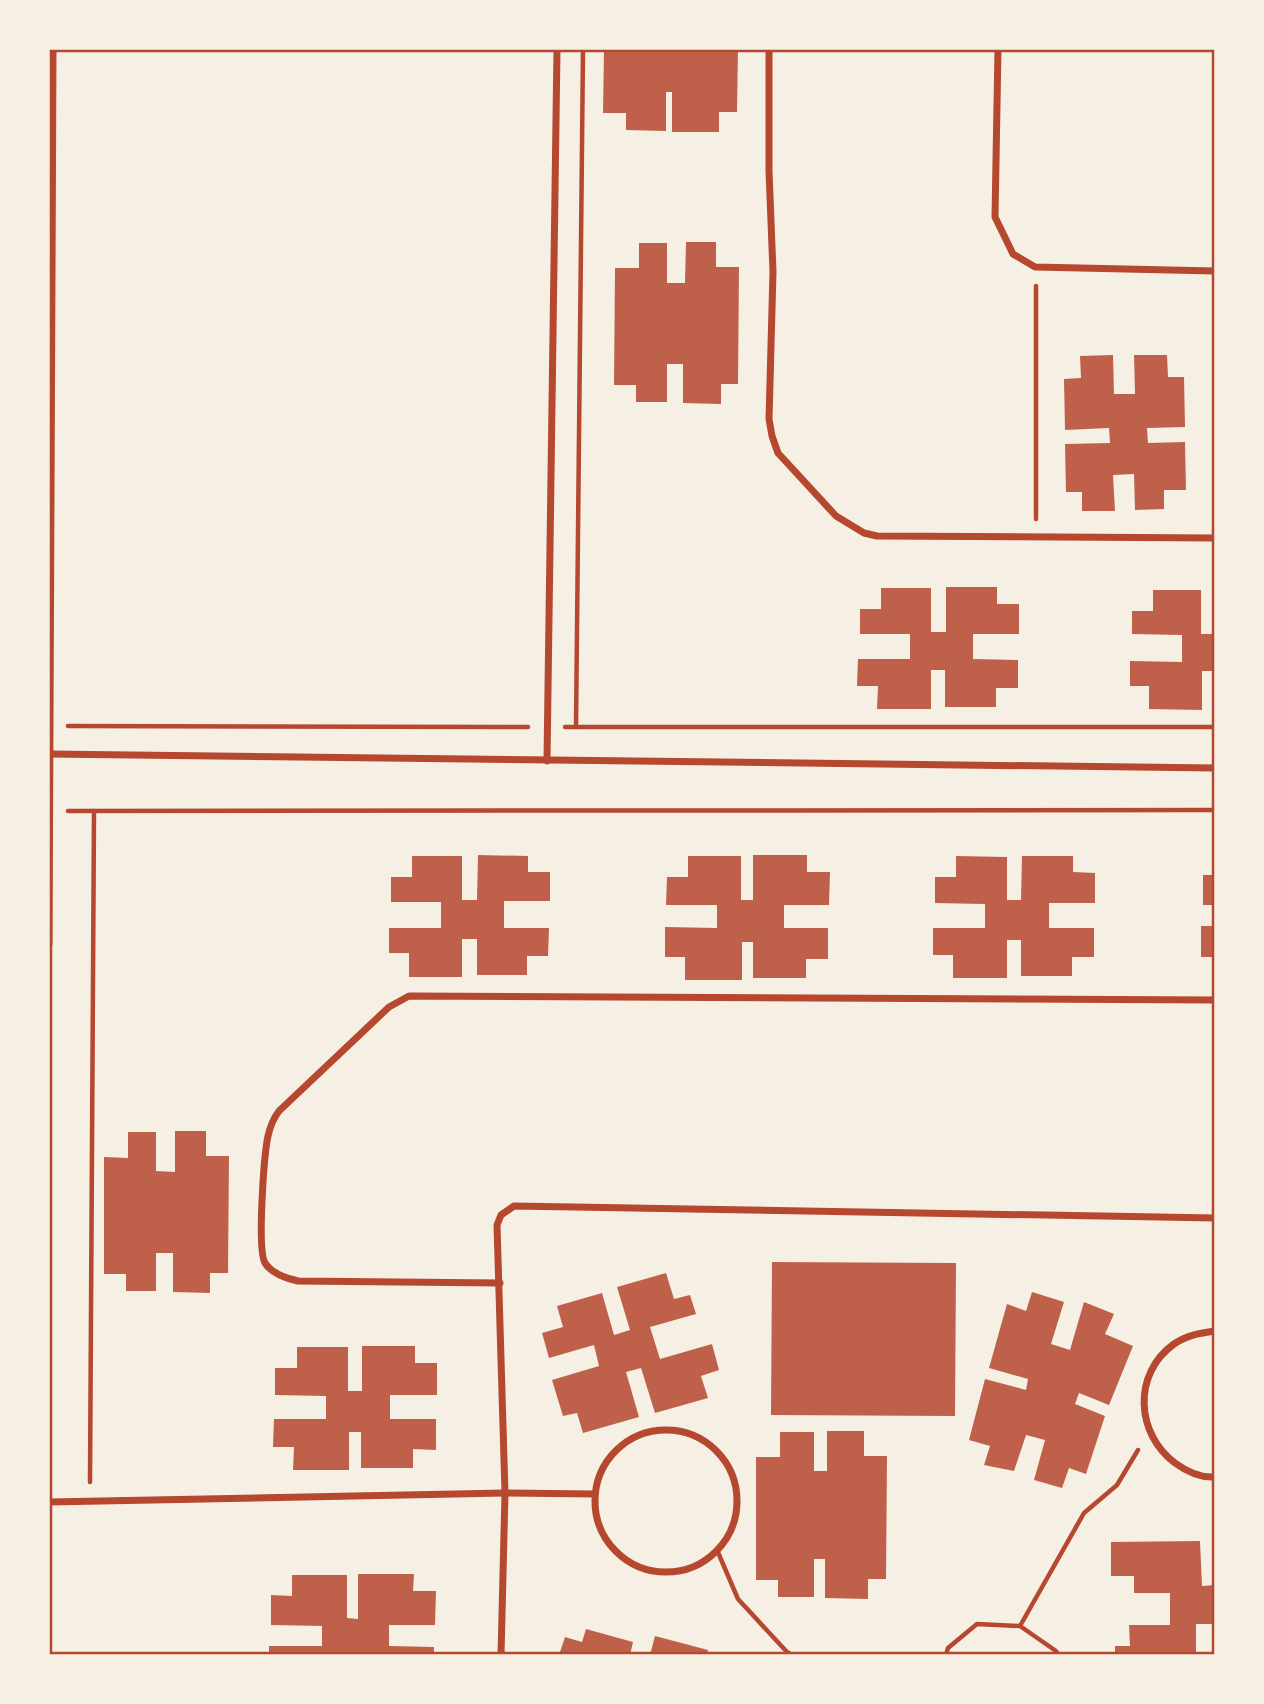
<svg xmlns="http://www.w3.org/2000/svg" width="1264" height="1704" font-family="'DM Sans',sans-serif">
<rect width="100%" height="100%" fill="#f6efe4"/>
<g fill="#bf614a">
<path d="M604,49H738L737,112H719V132H672V92H666V131L626,130V113H603Z"/>
<path d="M686,242H716V267H739L738,384H721V404L683,403V364H667V402H636V385H614L615,268H639V243H667V283H685Z"/>
<path d="M1113,355L1114,394H1135L1134,355H1167L1168,377H1184L1185,427L1147,428L1148,443L1185,442L1186,490H1164V509L1135,510L1134,474L1113,475L1115,511H1082V492H1066L1065,444L1110,443L1109,428L1065,430L1064,379L1081,378L1080,356Z"/>
<path d="M946,587H997V604H1019V634H973V659L1018,660V688H996V707H945V670H931V709H877L878,686H857L858,659H910V634H860V609H881V588H931V632H946Z"/>
<path d="M1153,590H1201V634H1215V671H1202V710L1149,709V686H1130V661L1182,662V635L1132,634V611H1153Z"/>
<path d="M478,855L528,856V872H550V901H504V928H549L548,956H527V975H477V939H462V977H409V953H389V928H441V902H391V877H412V856H462V900H477Z"/>
<path d="M753,855H807V872H830L829,905H784V928H828V959H806V978H753V942H742V980H685V957H665V927L717,928V905H666L667,877H688V856H741V900H753Z"/>
<path d="M956,856L1007,857V900H1021L1022,856H1073V872L1095,873V903H1049V928H1094V957H1072V976H1021V940H1007V978H953V955H933V928H985V904L935,903V877H956Z"/>
<rect x="1203" y="875" width="12" height="30"/>
<rect x="1201" y="926" width="14" height="31"/>
<path d="M175,1131H206V1156H229L228,1273H210V1293L173,1292V1253H156V1291H126V1274H104V1157L128,1158V1132H156V1171L175,1172Z"/>
<path d="M772,1262L956,1263L955,1416L771,1415Z"/>
<path d="M666,1273L674,1299L690,1295L696,1314L650,1327L660,1359L712,1344L719,1370L701,1376L708,1398L655,1413L641,1368L626,1372L639,1417L583,1433L577,1413L563,1416L552,1380L599,1366L594,1345L549,1358L542,1333L563,1327L557,1306L602,1293L614,1335L630,1330L617,1287Z"/>
<path d="M1032,1292L1064,1302L1051,1344L1070,1350L1084,1302L1114,1314L1105,1334L1133,1346L1109,1405L1079,1393L1075,1404L1105,1416L1086,1474L1069,1468L1062,1488L1034,1480L1045,1440L1026,1435L1014,1471L984,1465L990,1446L969,1440L985,1379L1026,1390L1028,1379L989,1368L1007,1304L1026,1311Z"/>
<path d="M362,1346H415V1363H437V1395H390V1419H436V1450L413,1449V1468H361V1432H349V1470H293L294,1447H273L274,1419H326V1396L275,1395V1368H297V1347H348V1391H362Z"/>
<path d="M827,1431H864V1456H887L886,1579H868V1599L825,1598V1559H814V1597H778V1580H756V1457H780V1432H814V1471H827Z"/>
<path d="M1200,1541L1202,1586L1215,1585V1624H1196V1655H1115V1646H1130L1129,1625H1170V1593H1134V1576H1111V1542Z"/>
<path d="M358,1574H414L413,1591H436L435,1625H389V1646L434,1647V1655H269V1646H322V1626L271,1625V1595L292,1596V1575H347V1618L358,1619Z"/>
<path d="M586,1629L633,1642L630,1655H559L565,1637L582,1642Z"/>
<path d="M655,1636L708,1650L707,1655H650Z"/>
</g>
<g fill="none" stroke-linecap="round" stroke-linejoin="round">
<g stroke="#b5482f" stroke-width="4.5">
<path d="M1036,286V519"/>
<path d="M68,726L528,727"/>
<path d="M565,727H1215"/>
<path d="M576,727L583,49"/>
<path d="M68,811L1215,810"/>
<path d="M90,1482L94,811"/>
<path d="M717,1550L738,1599L787,1652L792,1655"/>
<path d="M1020,1626L1084,1513L1117,1485L1138,1450"/>
<path d="M946,1655L948,1648L977,1624L1020,1626L1056,1651L1058,1655"/>
</g>
<g stroke="#b5482f" stroke-width="7">
<path d="M769,49V171L773,272L769,419L772,436L778,453L836,516L864,533L877,536L1215,538"/>
<path d="M998,49L995,217L1013,254L1035,267L1215,271"/>
<path d="M49,754L1215,768"/>
<path d="M547,761L557,49"/>
<path d="M49,944L53,49"/>
<path d="M500,1283L298,1281C286,1278 272,1274 265,1263C257,1249 264,1155 268,1136C270,1127 273,1119 279,1111L389,1007L409,996L1215,1000"/>
<path d="M1215,1331C1201,1333 1187,1335 1174,1344C1132,1374 1136,1434 1175,1463C1186,1471 1201,1478 1215,1477"/>
<circle cx="666" cy="1501" r="71"/>
<path d="M49,1502L505,1493L594,1494"/>
<path d="M501,1655L505,1493L497,1225L501,1215L514,1206L1215,1218"/>
</g>
</g>
<rect width="1264" height="1704" fill="none" stroke="#f6efe4" stroke-width="102"/>
<rect x="51" y="51" width="1162" height="1602" fill="none" stroke="#b5482f" stroke-width="2.5"/>
</svg>
